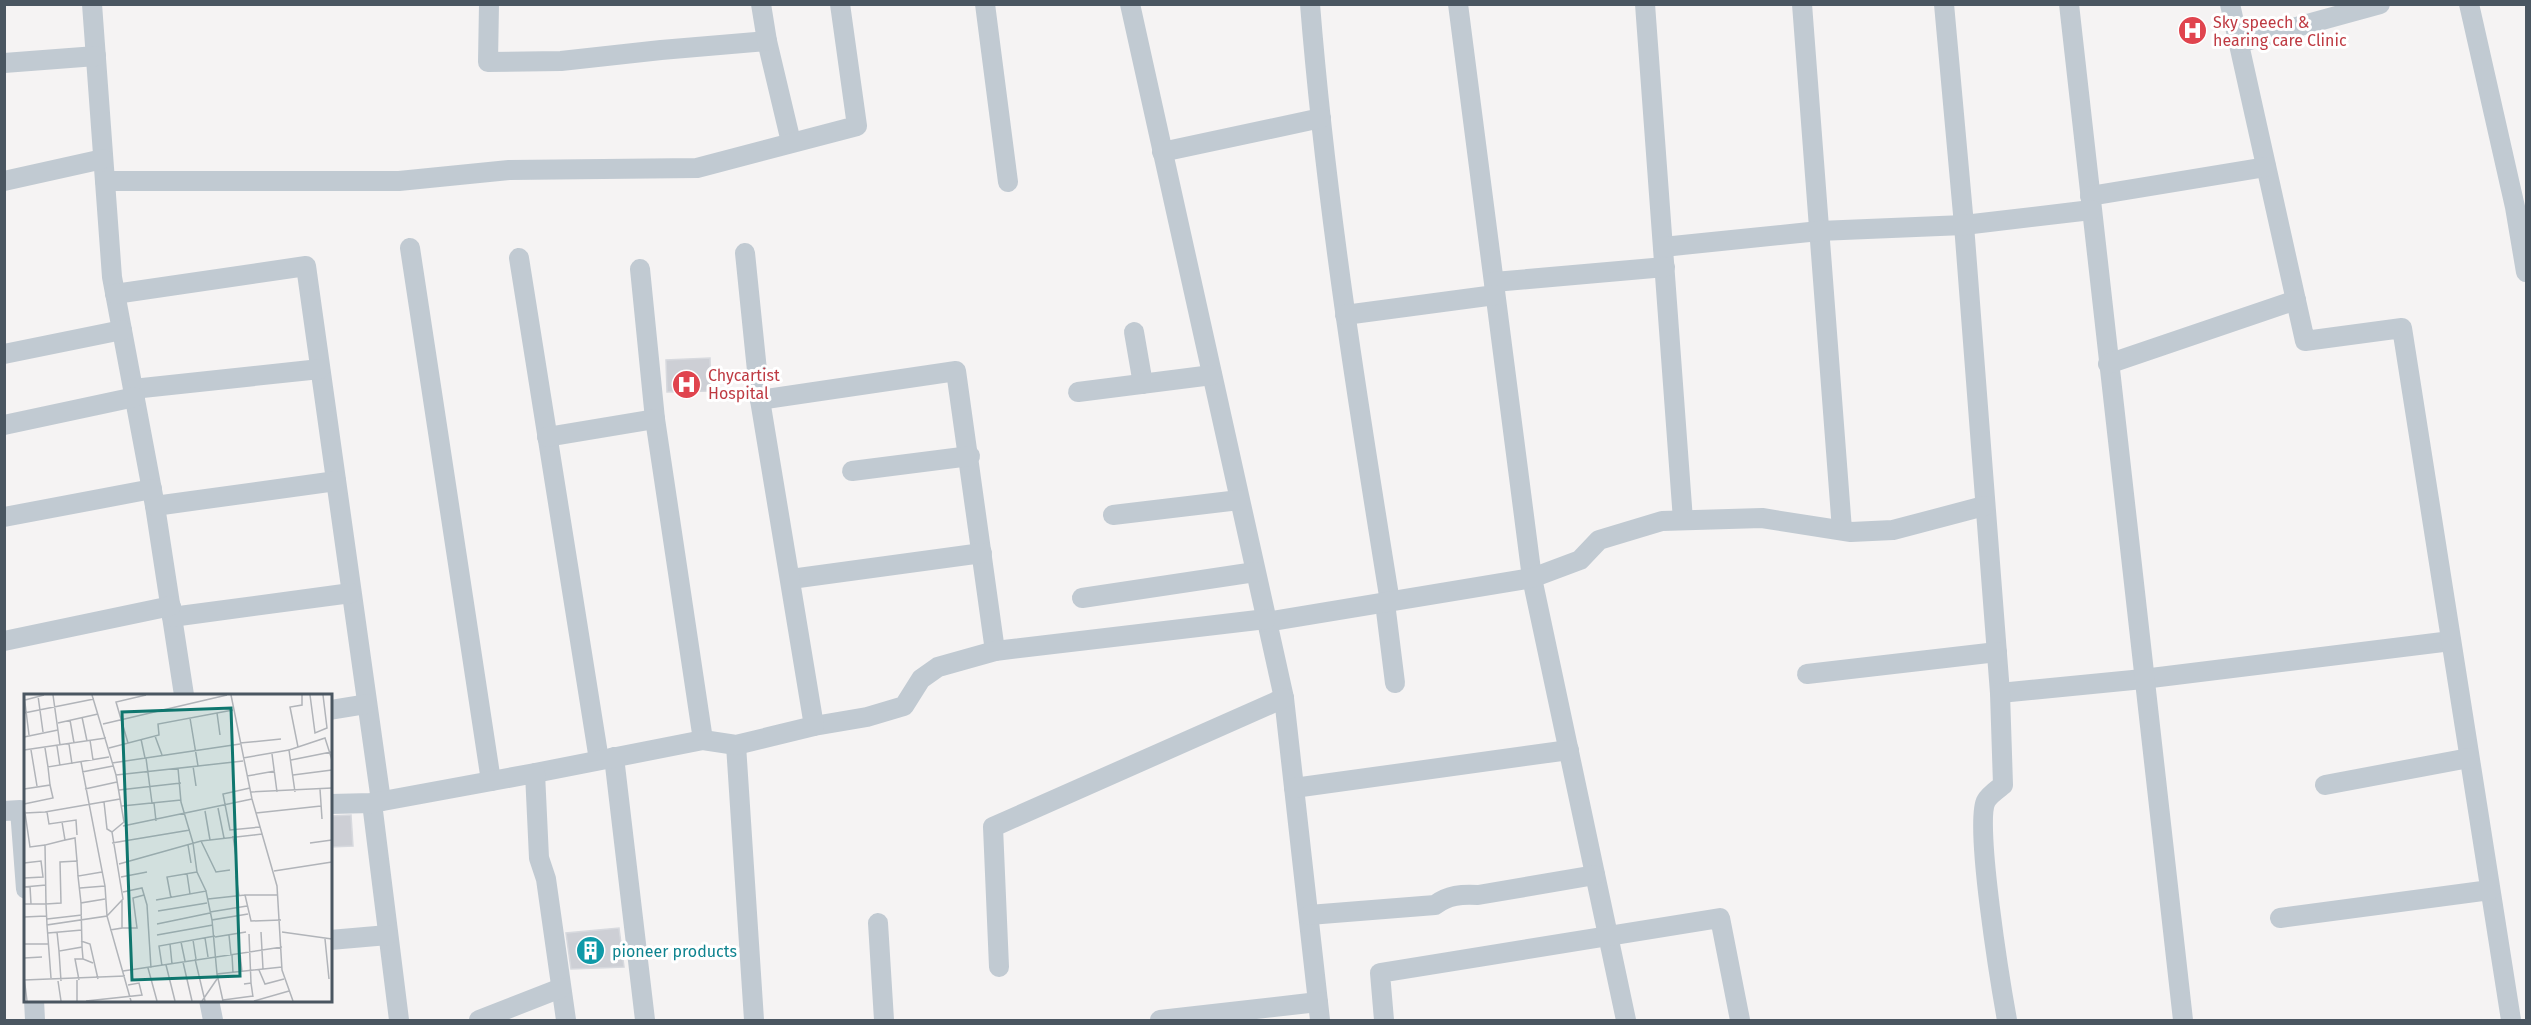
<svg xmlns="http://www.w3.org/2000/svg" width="2531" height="1025" font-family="'Fira Sans',sans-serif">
<rect width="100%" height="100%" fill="#f5f3f3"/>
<g fill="#cdcfd5" stroke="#d7d9de" stroke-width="1.5">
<path d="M710,358L711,391L667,392L666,360Z"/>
<path d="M351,815L353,846L330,847V816Z"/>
<path d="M619,928L624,967L571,969L566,933Z"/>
</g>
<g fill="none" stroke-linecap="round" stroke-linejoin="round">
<g stroke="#c1cad2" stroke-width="20">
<path d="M92,4L112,277L155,506L184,695"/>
<path d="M489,4L488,62L561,61L661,50L767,41L791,142"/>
<path d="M761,4L767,41"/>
<path d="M985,4L1008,182"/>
<path d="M1130,4L1284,698L1320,1020"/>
<path d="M1310,4C1326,205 1358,404 1390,602"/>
<path d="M1458,4L1532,578L1626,1020"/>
<path d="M1645,4L1683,520"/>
<path d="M1802,4L1842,530"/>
<path d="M1944,4L1964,225L2000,693L2143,679L2451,641"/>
<path d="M2069,4L2183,1020"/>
<path d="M2230,4L2305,341L2402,328L2511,1020"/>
<path d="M2469,4L2515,207L2526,272"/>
<path d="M2238,43L2380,4"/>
<path d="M4,63L96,56"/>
<path d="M1162,152L1321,118"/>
<path d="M4,181L103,159"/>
<path d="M105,181H399L509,170L697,168L857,126L840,4"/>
<path d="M2090,196L2266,167"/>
<path d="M1663,247L1819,231L1964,225L2091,210"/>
<path d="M410,248L491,781"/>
<path d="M519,258L599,760"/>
<path d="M640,269L655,419L703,740"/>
<path d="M1494,282L1665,267"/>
<path d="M115,294L306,266L381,801"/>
<path d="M1345,315L1495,295"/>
<path d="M1134,332L1143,384"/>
<path d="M4,354L122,330"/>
<path d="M2108,364L2296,300"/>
<path d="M133,389L320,369"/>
<path d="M1078,392L1212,375"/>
<path d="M760,400L956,371L995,651"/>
<path d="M4,425L135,397"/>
<path d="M547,437L655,419"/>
<path d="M852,471L970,456"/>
<path d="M155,506L336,481"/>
<path d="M1113,515L1239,500"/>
<path d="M4,517L152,489"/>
<path d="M791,579L982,553"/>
<path d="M1082,598L1255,572"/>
<path d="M1385,603L1395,683"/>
<path d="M172,617L351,593"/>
<path d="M1266,622L1532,578L1580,560L1599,540L1662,521L1762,518L1851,532L1893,530L1984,506"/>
<path d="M4,641L171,606"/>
<path d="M1807,674L1997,652"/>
<path d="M2000,693L2003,785C1998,789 1989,795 1986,801C1974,823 2001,987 2007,1020"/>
<path d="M330,710L367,704"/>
<path d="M814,726L867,717L904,706L921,679L938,667L995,651L1266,619"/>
<path d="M736,745L754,1020"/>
<path d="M614,757L645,1020"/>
<path d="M535,773L703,740L736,745L814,726L760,400L745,253"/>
<path d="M2325,785L2469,758"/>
<path d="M1294,788L1569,750"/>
<path d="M372,803L399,1020"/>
<path d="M330,804L372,803L535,773L539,858L546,879L566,1020"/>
<path d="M4,811L20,810L26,889"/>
<path d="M1309,915L1435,905C1448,895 1462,894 1478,895L1595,875"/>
<path d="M2280,918L2490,890"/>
<path d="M878,923L884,1020"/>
<path d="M330,940L388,935"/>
<path d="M999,967L993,827L1284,698"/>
<path d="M34,1000L35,1020"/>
<path d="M209,1000L213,1020"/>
<path d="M479,1020L561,988"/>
<path d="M1160,1020L1318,1002"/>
<path d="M1384,1020L1380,973L1720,918L1740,1020"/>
</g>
</g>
<defs>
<symbol id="hospital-disc" viewBox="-11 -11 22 22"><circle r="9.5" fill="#e0444e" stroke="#fff"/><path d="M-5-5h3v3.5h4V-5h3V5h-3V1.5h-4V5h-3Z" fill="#fff"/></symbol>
<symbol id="building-disc" viewBox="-11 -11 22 22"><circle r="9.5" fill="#0f9aa8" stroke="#fff"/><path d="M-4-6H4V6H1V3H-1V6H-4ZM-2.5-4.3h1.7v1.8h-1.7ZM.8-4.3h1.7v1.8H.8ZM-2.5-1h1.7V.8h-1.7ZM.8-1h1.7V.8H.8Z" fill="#fff"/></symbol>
</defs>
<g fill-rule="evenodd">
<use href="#hospital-disc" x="2176" y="14" width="33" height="33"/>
<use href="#hospital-disc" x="670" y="368" width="33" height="33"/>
<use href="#building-disc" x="574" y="934" width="33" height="33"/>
</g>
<g text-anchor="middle" stroke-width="6" stroke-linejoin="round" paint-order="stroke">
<g font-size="16" fill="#be3a42" stroke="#fff" text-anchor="start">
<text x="2213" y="28">Sky speech &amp;<tspan x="2213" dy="18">hearing care Clinic</tspan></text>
<text x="708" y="381">Chycartist<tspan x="708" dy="18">Hospital</tspan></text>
</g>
<g font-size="16" fill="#0d838f" stroke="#fff" text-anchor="start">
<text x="612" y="957">pioneer products</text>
</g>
</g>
<g transform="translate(24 694)">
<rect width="308" height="308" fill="#f5f3f3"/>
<path fill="none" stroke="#b1b4b9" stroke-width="1.5" d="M0,1L5,41M29,1L36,51M68,1L92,81L100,128L88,138L99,205L83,222L107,307M207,1L228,105L253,192L258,276L269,307M286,1L291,39L303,34L299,1M14,2L19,38M1,6L20,1M0,19L70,5M193,19L196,41M58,23L63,47M46,26L50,49M34,29L74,20M79,30L203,1M131,42L138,61M0,43L34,36M117,45L121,64M66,46L69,66M104,49L92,8L122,1M216,49L257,45M45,50L48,70M33,52L36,72M274,53L301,44L308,66M21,54L24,73L85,63M85,54L135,41L134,30L209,16M0,56L82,44M7,56L13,92M248,60L253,98M122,64L128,109M219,64L265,56M267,66L307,58M88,69L216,50M169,72L172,92M174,72L219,67M154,74L157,108L169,149M58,78L89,72M92,81L174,72L166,24M269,81L308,76M223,82L251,77M226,94L199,100L206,136L236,133M0,95L26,91L24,73M61,95L93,88M296,95L298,125M95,96L157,89M227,98L308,94M271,98L265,56L274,53L266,13L278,11V1M80,108L83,135L88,138M130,109L132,127M0,110L29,104L26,91M98,112L157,106M194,114L200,144M0,115L1,119L21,118L96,105M181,117L186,146M23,118L25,130L52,126L53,141M1,119L6,153L21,151M232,119L297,112M38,128L41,146L51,144L53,167M99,132L228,105M209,142L212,163M41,146L21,151L22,210L37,209L36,168L53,167L54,182M177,147L192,178L206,176M88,149L166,136M169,149L173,178L182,197M286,149L308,146M164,151L167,169M0,169L17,167L19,183L0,184M95,170L177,147L238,140M250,177L308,168M163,180L166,200M212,182L215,202M97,183L123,178M6,192L7,210M0,193L22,191M56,194L81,192M99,198L118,194L123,211L127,274M253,201H221L227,227L257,226M147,204L143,183L173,178M184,205L221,201M132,206L182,197L188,226M57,209L54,182L78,178M0,210H22L23,231M134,217L183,209M186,218L223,212M0,223L22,222M23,225L58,221M133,230L186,219M98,234H113L109,204L120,201M86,236L98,234V206M33,238L35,257M237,238L239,275M258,238L308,245M24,239L58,236M225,240L227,289M133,241L189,231M205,241L207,261M191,243L222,238M181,244L184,263M301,245L305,285M169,246L172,265M57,247L66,250L74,285M157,248L161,267M0,250H24M146,250L148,270M58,253L59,265L69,269M216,259L218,278M208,261L209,279M0,264L18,263M171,265L181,307M159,268L168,307M142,271L151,307M138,272L135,252L191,242M124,274L133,307M235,276L241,290L260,285M99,277L258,253M193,280L188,226L224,220M0,283L3,307M27,284L23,231L83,222L81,192L57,68M0,286L101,282M55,286L51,265H59M34,287L37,307M37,287L35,257L58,253L57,209L81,205M220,290L227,289L229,303M199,306L229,302M53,307V286M62,307L118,301L115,289L104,291M178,307L193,285M199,307L193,280L258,273M230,307L265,297"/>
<path fill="#0f766e" fill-opacity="0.15" stroke="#0f766e" stroke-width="3" d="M207,14L216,282L108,286L98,18Z"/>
<rect width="308" height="308" fill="none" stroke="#4a5661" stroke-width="3"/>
</g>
<rect width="2531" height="1025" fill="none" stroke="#4a5661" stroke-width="12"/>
</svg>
